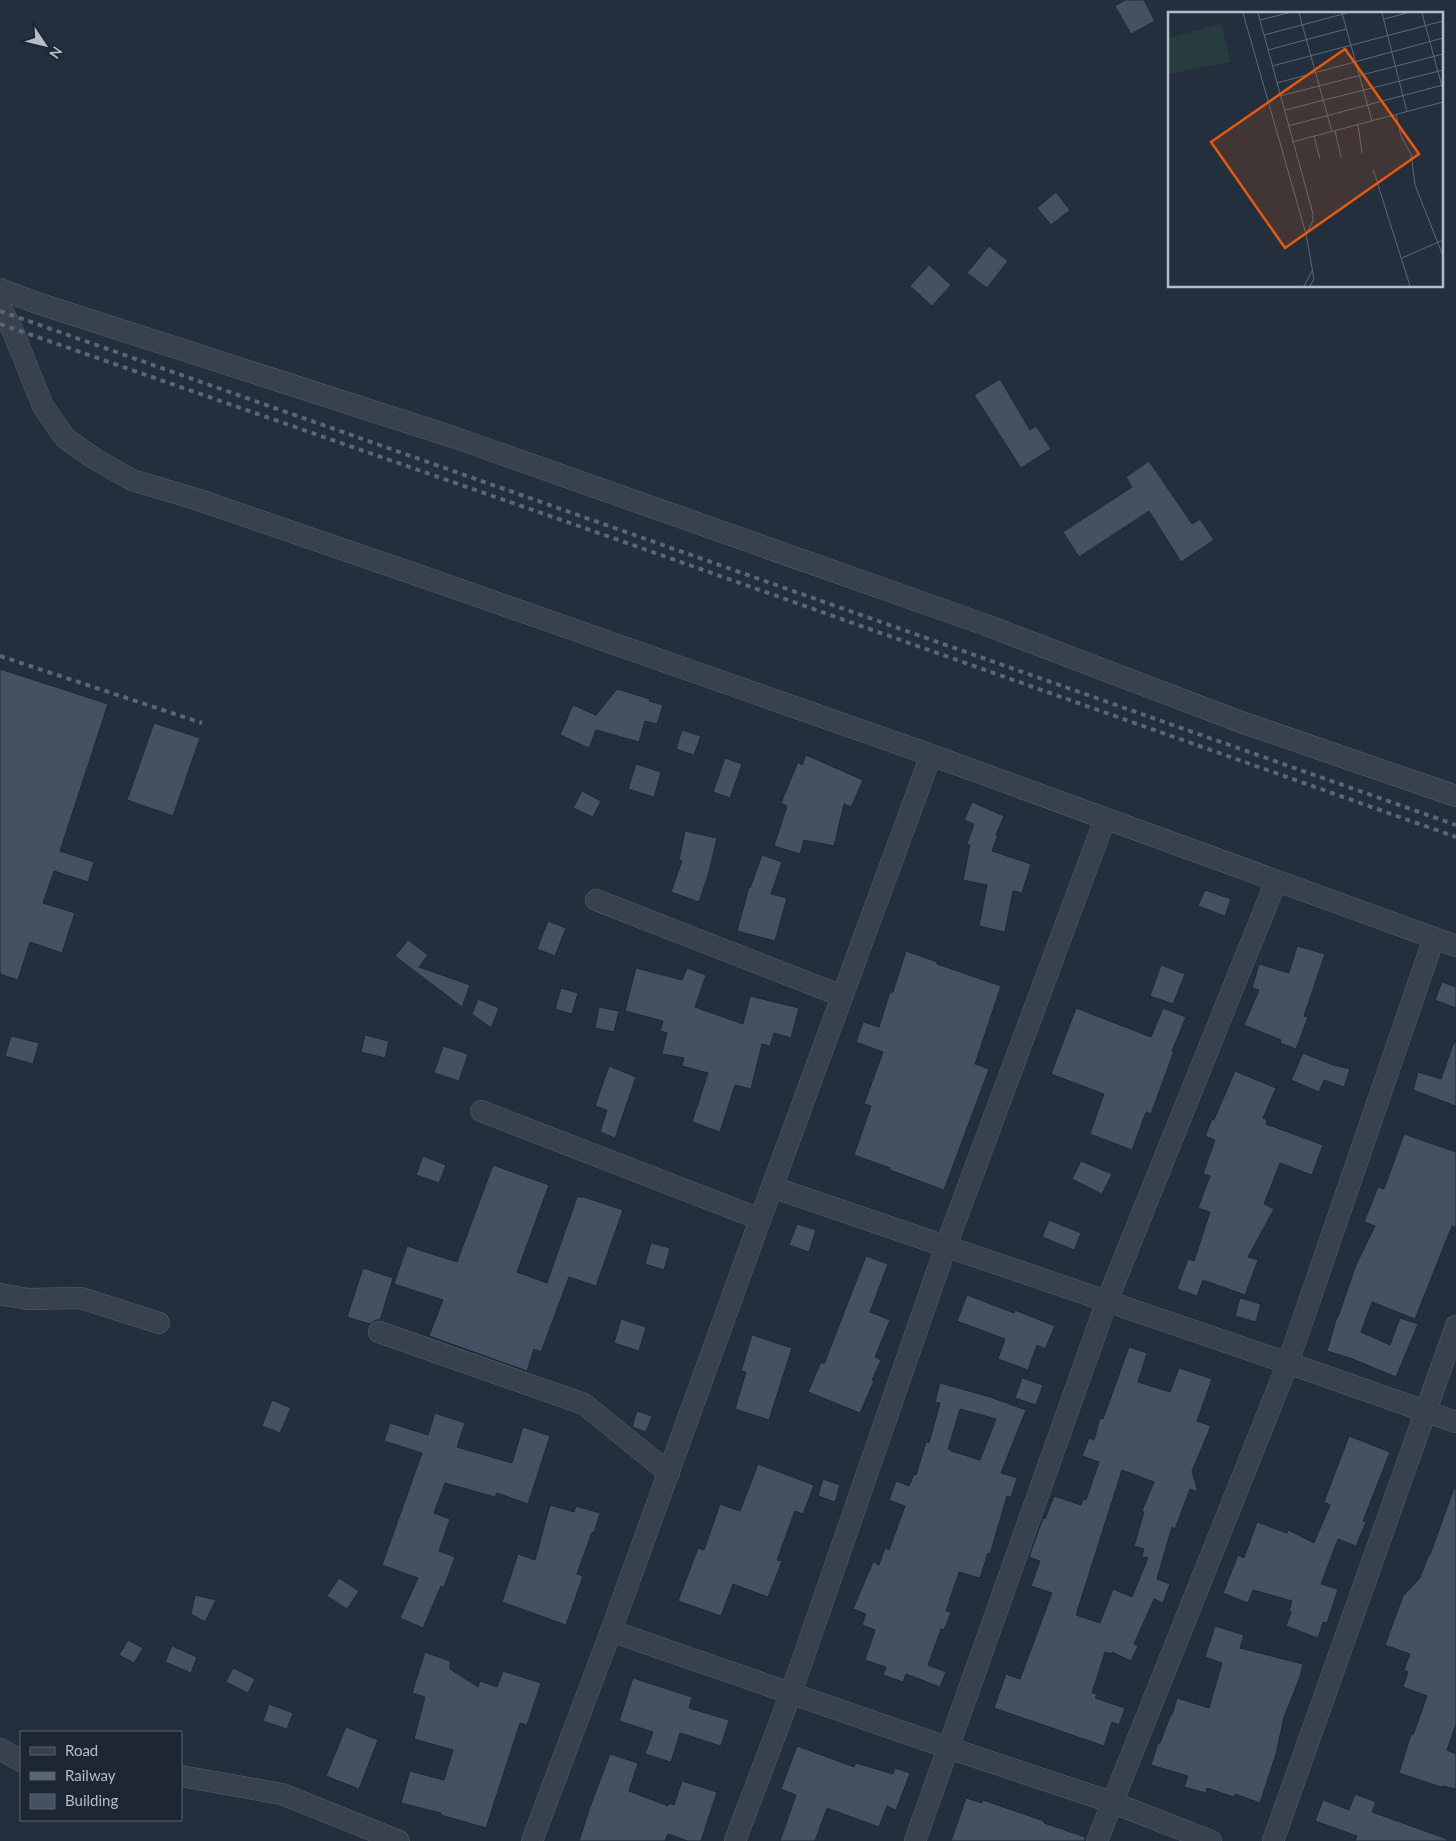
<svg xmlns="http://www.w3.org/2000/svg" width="1456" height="1841" font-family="Lato,sans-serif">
<rect width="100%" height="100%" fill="#242f3e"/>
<g fill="#455162" stroke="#1f2835" fill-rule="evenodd">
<path d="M1125,0H1144L1155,21L1131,34L1115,6Z"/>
<path d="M1056,192L1070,210L1051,225L1037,208Z"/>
<path d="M989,246L1008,261L987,288L967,273Z"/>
<path d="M929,265L951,285L932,306L910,286Z"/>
<path d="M1000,379L1030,430L1036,426L1051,449L1021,468L974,395Z"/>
<path d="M1149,461L1192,524L1200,519L1214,540L1181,562L1149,511L1079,557L1063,532L1132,487L1126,477Z"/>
<path d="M0,669L108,704L60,851L94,862L88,882L54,871L43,903L75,913L62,953L30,942L18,980L0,974Z"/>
<path d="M617,689L650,699L649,701L663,705L657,724L645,721L639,742L596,730L589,748L560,735L573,705L596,715Z"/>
<path d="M154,723L200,738L173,816L127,800Z"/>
<path d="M682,730L701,736L694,755L676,749Z"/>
<path d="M806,755L863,780L851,807L844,804L834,846L804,840L800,854L774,846L787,806L781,803L798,762L802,765Z"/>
<path d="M725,758L742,764L730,798L713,792Z"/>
<path d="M636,764L661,772L654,797L628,789Z"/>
<path d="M582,791L601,801L593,817L573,808Z"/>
<path d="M972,802L1004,816L996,835H998L992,851L1031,864L1022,893L1013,891L1005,932L979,926L987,885L963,880L970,845L967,844L974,824L964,820Z"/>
<path d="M685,831L717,838L709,872L699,902L671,892L682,861L679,860Z"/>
<path d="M762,855L782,862L771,894L787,898L775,941L737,931L749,887L750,888Z"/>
<path d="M1205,890L1231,899L1225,916L1198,906Z"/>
<path d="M548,921L566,928L555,956L537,949Z"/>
<path d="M408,940L428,955L419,967L470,985L462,1007L395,956Z"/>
<path d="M1297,946L1325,954L1304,1016L1308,1017L1296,1049L1280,1043L1281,1040L1244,1025L1259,990L1252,988L1259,964L1289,973Z"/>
<path d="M906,951L937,962V964L1001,986L975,1064L989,1069L944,1190L890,1170V1168L854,1155L871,1106L864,1104L883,1052L856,1042L863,1022L879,1027L890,992H893Z"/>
<path d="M1161,965L1185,974L1173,1004L1150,996Z"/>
<path d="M636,968L682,980L687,968L706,975L695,1007L743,1024L750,996L799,1008L791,1038L774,1033L770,1046L762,1044L751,1089L735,1085L720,1132L692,1122L708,1073L682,1066L684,1058L662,1054L667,1033L660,1031L663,1021L625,1011Z"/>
<path d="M1442,982L1456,987V1008L1435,1000Z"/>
<path d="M561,988L578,993L572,1014L555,1009Z"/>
<path d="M478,999L499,1008L491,1028L472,1014Z"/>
<path d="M599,1007L619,1011L614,1032L595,1028Z"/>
<path d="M1076,1008L1151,1037L1163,1008L1186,1017L1172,1051H1174L1151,1114L1146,1112L1132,1150L1090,1134L1104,1094L1051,1074Z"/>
<path d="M365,1035L389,1041L385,1058L361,1052Z"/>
<path d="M11,1036L39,1043L33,1064L5,1056Z"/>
<path d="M1454,1042L1456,1043V1106L1413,1090L1418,1072L1441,1079Z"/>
<path d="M443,1046L468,1054L459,1081L434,1073Z"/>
<path d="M1303,1053L1333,1065L1350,1069L1344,1087L1324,1080L1319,1092L1291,1080Z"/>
<path d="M609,1066L636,1077L615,1138L600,1132L607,1110L595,1106Z"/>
<path d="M1235,1071L1276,1088L1263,1118L1267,1120L1266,1124L1323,1145L1312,1175L1280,1163L1264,1204L1274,1209L1248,1257L1258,1260L1245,1295L1203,1280L1197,1296L1177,1289L1188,1259L1194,1261L1210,1212L1198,1208L1210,1176L1203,1174L1215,1140L1205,1136L1212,1119L1214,1120Z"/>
<path d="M1404,1134L1456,1152V1228L1452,1226L1415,1319L1372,1302L1361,1332L1390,1345L1400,1318L1418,1324L1396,1377L1350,1358L1327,1351L1337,1317H1338L1356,1265L1375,1226L1364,1222L1378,1187L1384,1189Z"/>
<path d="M423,1156L446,1165L439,1183L416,1175Z"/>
<path d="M1081,1161L1112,1174L1102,1194L1072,1179Z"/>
<path d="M493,1165L549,1185L517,1272L547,1283L577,1197H584L623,1210L596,1286L569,1277L541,1352L534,1349L527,1371L429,1336L443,1300L394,1284L407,1246L457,1262Z"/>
<path d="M1049,1220L1081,1233L1074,1250L1042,1237Z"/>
<path d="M797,1224L816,1230L809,1252L789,1245Z"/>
<path d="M651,1243L670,1248L664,1270L645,1264Z"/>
<path d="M866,1256L888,1264L870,1312L890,1320L875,1357L881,1360L872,1380L874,1381L860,1413L808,1392L821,1362L824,1364Z"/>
<path d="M363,1268L393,1278L380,1320H376L370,1324L347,1317Z"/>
<path d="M967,1295L1014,1313L1015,1310L1055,1326L1045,1349L1037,1345L1028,1370L998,1359L1005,1339L957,1321Z"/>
<path d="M1240,1298L1261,1304L1256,1322L1235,1316Z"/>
<path d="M621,1319L646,1327L639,1351L614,1343Z"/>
<path d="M752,1335L792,1348L769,1420L735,1409L746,1372L741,1371Z"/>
<path d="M1129,1347L1147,1353L1138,1382L1170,1392L1179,1368L1212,1379L1197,1421L1211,1426L1192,1471L1198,1492L1190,1489L1175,1529L1172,1527L1157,1579L1170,1584L1163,1603L1154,1599L1134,1644L1138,1646L1131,1661L1112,1652V1654L1105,1652L1092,1693L1097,1694L1095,1698L1125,1708L1119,1725L1112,1722L1104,1746L994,1708L1006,1674L1020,1679L1052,1593L1031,1586L1040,1561L1029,1557L1043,1518L1045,1519L1054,1496L1081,1505L1083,1499L1086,1500L1099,1462L1082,1456L1089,1438L1094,1440L1100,1418L1103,1419ZM1122,1470L1154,1482L1142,1511L1144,1512L1134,1546L1144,1549L1142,1557L1148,1558L1132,1597L1113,1589L1100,1623L1076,1615Z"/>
<path d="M1022,1378L1043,1385L1036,1405L1015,1398Z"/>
<path d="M940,1383L990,1397L1026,1410L1001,1473L1017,1478L1011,1497L1007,1496L990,1554L988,1553L980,1578L959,1572L946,1611L951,1612L944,1630L941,1629L928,1665L946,1672L940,1687L906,1674L903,1682L883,1675L886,1667L865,1660L875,1630L862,1625L866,1614L853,1609L873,1562L879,1565L885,1548L889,1550L905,1506L889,1500L896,1481L909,1486L914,1474L916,1475L926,1442L929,1443L940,1403L935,1402ZM960,1409L996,1419L980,1460L951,1451V1450L948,1449Z"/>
<path d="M272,1400L291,1408L280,1433L262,1426Z"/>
<path d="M637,1411L652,1416L646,1432L632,1427Z"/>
<path d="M435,1413L465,1423L457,1447L512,1463L523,1427L550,1436L528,1504L497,1493L495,1497L445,1483L434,1513L450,1519L439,1551L455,1557L444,1587L441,1586L423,1628L400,1618L418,1578L382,1565L422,1453L384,1441L390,1423L428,1435Z"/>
<path d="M1349,1436L1390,1452L1363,1521L1366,1522L1356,1546L1338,1539L1321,1584L1338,1589L1327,1623L1323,1622L1318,1638L1286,1626L1291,1612L1289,1611L1292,1601L1253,1590L1248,1603L1223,1593L1238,1555L1244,1558L1257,1522L1287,1533L1288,1530L1314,1543L1330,1505L1324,1502Z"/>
<path d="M758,1464L814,1485L803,1514L795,1511L777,1560L782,1561L768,1597L733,1584L721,1616L678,1601L698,1548L704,1550L720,1504L740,1511Z"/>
<path d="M823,1479L840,1485L835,1502L818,1496Z"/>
<path d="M1454,1488L1456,1489V1724L1447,1750L1456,1754V1789L1442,1786L1441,1787L1399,1773L1411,1734L1413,1735L1427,1696L1403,1687L1408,1672L1404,1670L1410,1654L1385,1645L1403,1596L1420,1578L1429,1554L1430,1555Z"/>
<path d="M550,1505L574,1512L576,1506L600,1513L594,1533L592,1532L577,1574L583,1576L566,1625L502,1602L518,1554L535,1560Z"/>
<path d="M339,1578L359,1591L347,1609L327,1596Z"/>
<path d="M195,1595L216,1600L205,1622L191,1614Z"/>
<path d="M1215,1626L1244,1635L1240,1648L1303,1664L1300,1677L1284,1717L1276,1754L1260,1803L1235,1794L1234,1797L1207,1788L1206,1793L1184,1787L1188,1776L1151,1765L1158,1743H1160L1171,1714L1172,1715L1177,1698L1209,1708L1222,1663L1205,1657Z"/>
<path d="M128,1640L143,1648L134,1663L119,1655Z"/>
<path d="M172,1646L197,1657L191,1673L165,1662Z"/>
<path d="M425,1652L450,1661V1669L478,1687L480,1681L497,1687L503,1671L541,1683L527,1725L520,1723L486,1828L441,1815V1813L401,1803L410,1771L444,1780L453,1750L414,1739L425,1697L412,1693Z"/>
<path d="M233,1668L255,1679L248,1693L226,1682Z"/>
<path d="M633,1678L692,1697L689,1708L729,1720L721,1746L680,1733L671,1762L645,1754L653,1732L619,1721Z"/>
<path d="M269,1704L293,1713L287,1729L263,1721Z"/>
<path d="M346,1727L378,1740L359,1789L326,1776Z"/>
<path d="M797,1746L854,1767L856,1763L893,1774L895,1768L910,1773L896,1810L887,1806L879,1827L827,1808L815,1841H780L796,1795L781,1789Z"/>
<path d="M610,1754L638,1763L629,1791L668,1806L669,1803L674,1805L682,1781L717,1792L701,1841H688L668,1834L665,1841H579L590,1807Z"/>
<path d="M1355,1794L1376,1802L1372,1812L1447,1839V1841H1355L1357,1836L1315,1821L1323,1800L1349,1810Z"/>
<path d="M966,1798L982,1803L983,1800L1044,1821V1823L1085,1837V1841H951Z"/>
</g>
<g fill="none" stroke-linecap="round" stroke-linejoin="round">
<defs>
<g id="minor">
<path d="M0,289L37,303L456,438L986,625L1241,722L1456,796"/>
<path d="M0,307L12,329L43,406L65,438L95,459L132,480L196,499L429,579L931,755L1456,946"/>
<path d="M596,900L842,996"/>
<path d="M481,1111L760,1219"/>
<path d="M772,1187L1288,1363L1456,1422"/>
<path d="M0,1294L28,1299L81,1298L159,1323"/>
<path d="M379,1332L584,1404L669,1473"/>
<path d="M611,1631L949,1748L1111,1802L1211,1841"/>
<path d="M0,1749L21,1761"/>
<path d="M181,1776L282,1794L399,1841"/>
<path d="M532,1841L611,1631L772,1187L931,755"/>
<path d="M735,1841L791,1693L946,1246L1105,819"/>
<path d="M915,1841L1107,1301L1276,881"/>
<path d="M1097,1841L1288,1363L1434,938"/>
<path d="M1273,1841L1456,1326"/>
</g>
</defs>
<use href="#minor" stroke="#565f6c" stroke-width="22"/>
<use href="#minor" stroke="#38414e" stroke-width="21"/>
<g stroke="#5a6575" stroke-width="4" stroke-dasharray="5 5" stroke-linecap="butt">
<path d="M0,311L1456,825"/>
<path d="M0,324L613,538L1456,837"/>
<path d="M0,656L202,723"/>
</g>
</g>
<g transform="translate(1168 12)">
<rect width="275" height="275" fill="#242f3e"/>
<path d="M53,12L63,50L0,62V26Z" fill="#263c3f"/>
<path fill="none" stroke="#5e6776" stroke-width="1" d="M75,1L138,222M90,1L145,202V209L138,222L146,267L142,274M131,1L164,120M174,1L204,109M214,1L239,100M254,1L275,78M216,7L239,1M92,8L120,1M96,23L179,1M100,38L178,17M104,54L275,9M109,71L275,26M112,84L275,42M117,98L275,58M228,103L233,124L243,142L247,173L275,244M190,113L194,141M120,114L275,73M167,119L173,145M146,124L152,147M124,130L275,90M205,157L242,274M234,246L275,228M136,274L144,259"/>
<path fill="#e8590c" fill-opacity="0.15" stroke="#e8590c" stroke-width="2.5" d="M177,37L251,142L117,236L43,130Z"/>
<rect width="275" height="275" fill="none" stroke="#b4bcc9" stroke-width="2.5"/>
</g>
<rect x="20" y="1731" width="162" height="90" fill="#1d2633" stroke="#59626f"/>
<rect x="30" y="1747" width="25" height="8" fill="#38414e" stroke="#59626f"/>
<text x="65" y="1756" font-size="15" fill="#b4bcc9">Road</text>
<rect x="30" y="1772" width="25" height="8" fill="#5a6575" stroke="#59626f"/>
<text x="65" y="1781" font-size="15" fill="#b4bcc9">Railway</text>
<rect x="30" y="1794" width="25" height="15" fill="#455162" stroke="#59626f"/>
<text x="65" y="1806" font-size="15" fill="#b4bcc9">Building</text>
<g transform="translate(45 45) rotate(125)" stroke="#1d2633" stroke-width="4" paint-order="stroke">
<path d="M0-4L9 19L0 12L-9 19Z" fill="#b4bcc9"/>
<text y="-8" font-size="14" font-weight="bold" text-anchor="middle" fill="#b4bcc9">N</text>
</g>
</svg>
